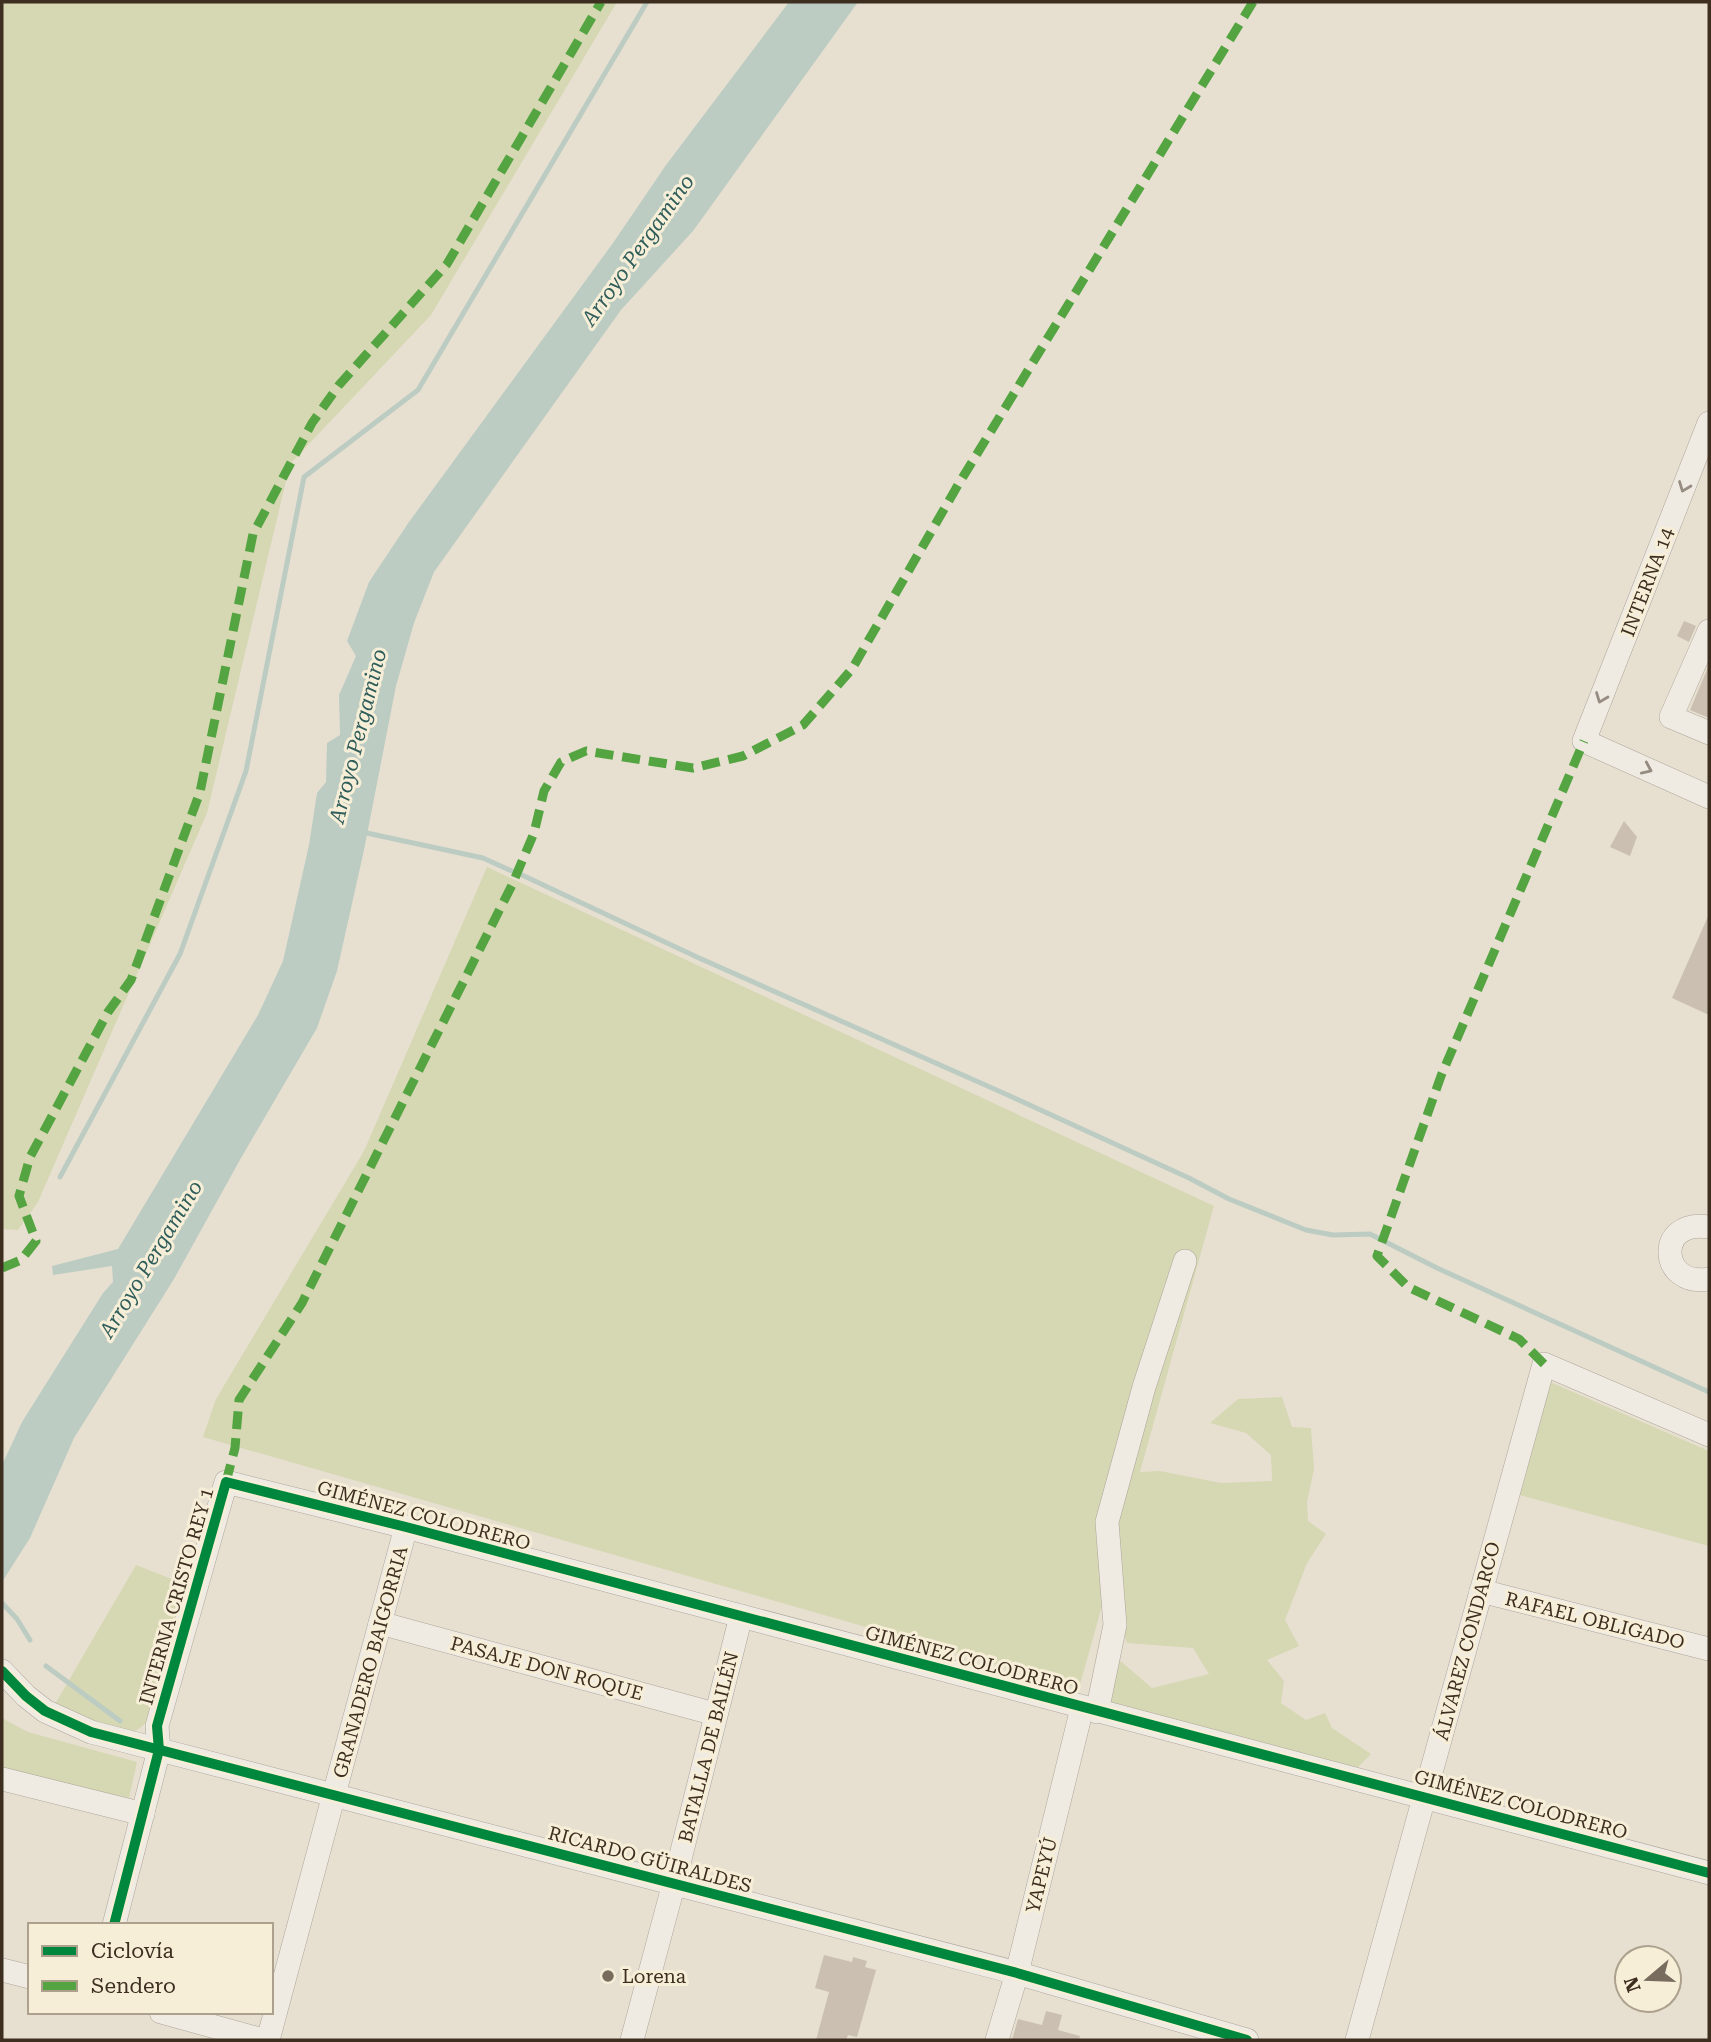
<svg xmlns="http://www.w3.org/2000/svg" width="1711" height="2042" font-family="'Roboto Serif',serif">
<rect width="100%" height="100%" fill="#e7e0d1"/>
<g fill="#d6d7b3">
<path d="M2,2H617L431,315L290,464L207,813L38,1202L18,1230L2,1229Z"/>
<path d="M487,867L1214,1206L1140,1472L1160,1471L1221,1483L1272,1481L1271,1455L1246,1433L1210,1423L1238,1399L1282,1397L1292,1427L1311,1428L1314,1469L1307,1502L1308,1521L1326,1534L1307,1563L1285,1620L1299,1646L1267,1660L1284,1681L1281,1703L1306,1720L1325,1713L1332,1728L1371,1754L1356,1769L1108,1708L1117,1658L1152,1688L1209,1674L1193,1648L1127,1643L1118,1614L1111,1574L1079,1688L203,1437L216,1399L364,1151Z"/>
<path d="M1550,1382L1709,1451V1546L1516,1494Z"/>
<path d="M136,1565L187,1585L147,1721C142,1727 137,1732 128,1732C107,1731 74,1714 55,1704Z"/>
<path d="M2,1718L28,1732L137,1762L129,1798L2,1769Z"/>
</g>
<path fill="#bcccc2" d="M789,2H858L693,231L621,310L434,572L414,623L396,686L364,850L337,971L317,1028L241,1158L174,1279L74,1438L30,1538L2,1582V1465L22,1422L103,1293L113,1282L112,1266L53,1275L52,1266L118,1249L258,1015L283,961L309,845L317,793L326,782L327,743L340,735L339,695L356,656L347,641L369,582L409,522L613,243L666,165Z"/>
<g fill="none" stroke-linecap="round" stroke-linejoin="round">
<g stroke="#bcccc2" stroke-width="5">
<path d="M362,832L483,858L514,872"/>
<path d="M522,875L699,958L1010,1096L1189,1178L1229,1199L1306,1230L1333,1235L1370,1234L1437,1268L1709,1392"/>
<path d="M60,1177L180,954L246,771L304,477L418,390L647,2"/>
<path d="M2,1603L17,1619L30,1640"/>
<path d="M46,1666L120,1721"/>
</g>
</g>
<g fill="#cbbfb2">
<path d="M1684,621L1696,626L1689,642L1677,636Z"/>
<path d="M1709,665V718L1690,710Z"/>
<path d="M1624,821L1637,837L1630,856L1610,847Z"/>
<path d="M1709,914V1015L1672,998Z"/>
<path d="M824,1955L852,1962L853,1957L867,1961L865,1967L876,1970L857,2037L848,2035L846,2040H816L829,1992L815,1988Z"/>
<path d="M1046,2011L1062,2015L1058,2030L1080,2036L1079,2040H1012L1018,2019L1042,2025Z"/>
</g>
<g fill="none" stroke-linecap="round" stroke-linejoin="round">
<defs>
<g id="minor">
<path d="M1709,423L1584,741L1709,797"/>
<path d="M1709,631L1671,717L1709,733"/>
<path d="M1709,1227C1655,1218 1659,1288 1709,1279"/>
<path d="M1481,1591L1709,1649"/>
<path d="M380,1623L715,1714"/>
<path d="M2,1671L26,1696L45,1711L91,1732L1017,1973L1247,2040"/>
<path d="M1097,1712L1115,1625L1107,1522L1144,1387L1185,1261"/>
<path d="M2,1779L143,1814"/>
<path d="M114,1925L159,1750L157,1726L226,1482L406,1527L1709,1873"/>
<path d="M2,1970L30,1977"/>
<path d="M161,2012L263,2040"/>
<path d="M268,2040L406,1527"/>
<path d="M632,2040L674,1883L741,1616"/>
<path d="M997,2040L1017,1973L1082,1708"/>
<path d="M1357,2040L1544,1364L1709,1435"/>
</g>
</defs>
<use href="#minor" stroke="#ada599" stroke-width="24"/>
<use href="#minor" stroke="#efebe3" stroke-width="23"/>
<g stroke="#54a441" stroke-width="9" stroke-dasharray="18 9" stroke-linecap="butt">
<path d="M2,1268L21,1260L36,1241L19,1196L30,1157L108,1012L131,980L200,792L253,534L312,423L339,385L447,264L601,2"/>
<path d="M1544,1364L1519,1339L1408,1287L1377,1256L1441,1076L1584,741"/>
<path d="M226,1482L235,1448L239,1400L302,1303L512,885L534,833L544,791L561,762L586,751L693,768L743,756L803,725L852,669L958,485L1253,2"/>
</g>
<defs>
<g id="cycleway">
<path d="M2,1671L26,1696L45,1711L91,1732L1017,1973L1247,2040"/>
<path d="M114,1925L159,1750L157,1726L226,1482L406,1527L1709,1873"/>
</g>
</defs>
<use href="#cycleway" stroke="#f7eed8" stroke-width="15"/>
<use href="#cycleway" stroke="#00873e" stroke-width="10"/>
</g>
<defs><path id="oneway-chevron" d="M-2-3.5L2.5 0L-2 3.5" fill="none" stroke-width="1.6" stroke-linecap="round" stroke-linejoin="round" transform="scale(1.75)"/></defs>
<g stroke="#968c82">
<use href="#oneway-chevron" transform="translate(1684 487) rotate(111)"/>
<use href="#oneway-chevron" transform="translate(1601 698) rotate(111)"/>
<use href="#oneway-chevron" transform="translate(1647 769) rotate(24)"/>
</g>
<circle fill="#786c5e" stroke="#f7eed8" stroke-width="2.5" cx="608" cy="1976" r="7"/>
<g text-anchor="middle" stroke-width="6" stroke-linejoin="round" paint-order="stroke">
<g font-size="19" fill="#3d2e20" stroke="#f7eed8">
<text transform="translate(1647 582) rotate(-69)" y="7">INTERNA 14</text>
<text transform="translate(424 1515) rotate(15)" y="7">GIMÉNEZ COLODRERO</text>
<text transform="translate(176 1596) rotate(-74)" y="7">INTERNA CRISTO REY 1</text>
<text transform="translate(1595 1620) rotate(14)" y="7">RAFAEL OBLIGADO</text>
<text transform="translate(1467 1641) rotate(-75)" y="7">ÁLVAREZ CONDARCO</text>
<text transform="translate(972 1660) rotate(15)" y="7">GIMÉNEZ COLODRERO</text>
<text transform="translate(370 1662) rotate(-75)" y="7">GRANADERO BAIGORRIA</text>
<text transform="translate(547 1668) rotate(15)" y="7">PASAJE DON ROQUE</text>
<text transform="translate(708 1747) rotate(-76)" y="7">BATALLA DE BAILÉN</text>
<text transform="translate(1521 1804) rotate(15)" y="7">GIMÉNEZ COLODRERO</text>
<text transform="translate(650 1859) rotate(15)" y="7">RICARDO GÜIRALDES</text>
<text transform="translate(1041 1875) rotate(-76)" y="7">YAPEYÚ</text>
</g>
<g font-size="19" fill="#3d2e20" stroke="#f7eed8" text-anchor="start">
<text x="622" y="1983">Lorena</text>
</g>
<g font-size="21" font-style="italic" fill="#2f5d5a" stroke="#f7eed8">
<text transform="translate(638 250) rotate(-55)" y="7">Arroyo Pergamino</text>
<text transform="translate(358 736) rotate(-76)" y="7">Arroyo Pergamino</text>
<text transform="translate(151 1259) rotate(-59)" y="7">Arroyo Pergamino</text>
</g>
</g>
<rect width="1711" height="2042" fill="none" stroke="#3d2e20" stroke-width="7"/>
<rect x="28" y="1923" width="245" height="91" fill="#f7eed8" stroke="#ada18e" stroke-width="2"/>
<rect x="42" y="1946" width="35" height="10" fill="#00873e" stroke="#ada18e" stroke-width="2"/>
<text x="91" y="1958" font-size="21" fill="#3d2e20">Ciclovía</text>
<rect x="42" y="1981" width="35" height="10" fill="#54a441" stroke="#ada18e" stroke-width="2"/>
<text x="91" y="1993" font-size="21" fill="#3d2e20">Sendero</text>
<g transform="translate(1648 1979) rotate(251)"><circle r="33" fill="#f7eed8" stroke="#ada18e" stroke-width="2"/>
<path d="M0-5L12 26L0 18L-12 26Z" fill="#786c5e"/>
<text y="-10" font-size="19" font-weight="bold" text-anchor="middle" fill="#3d2e20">N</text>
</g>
</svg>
